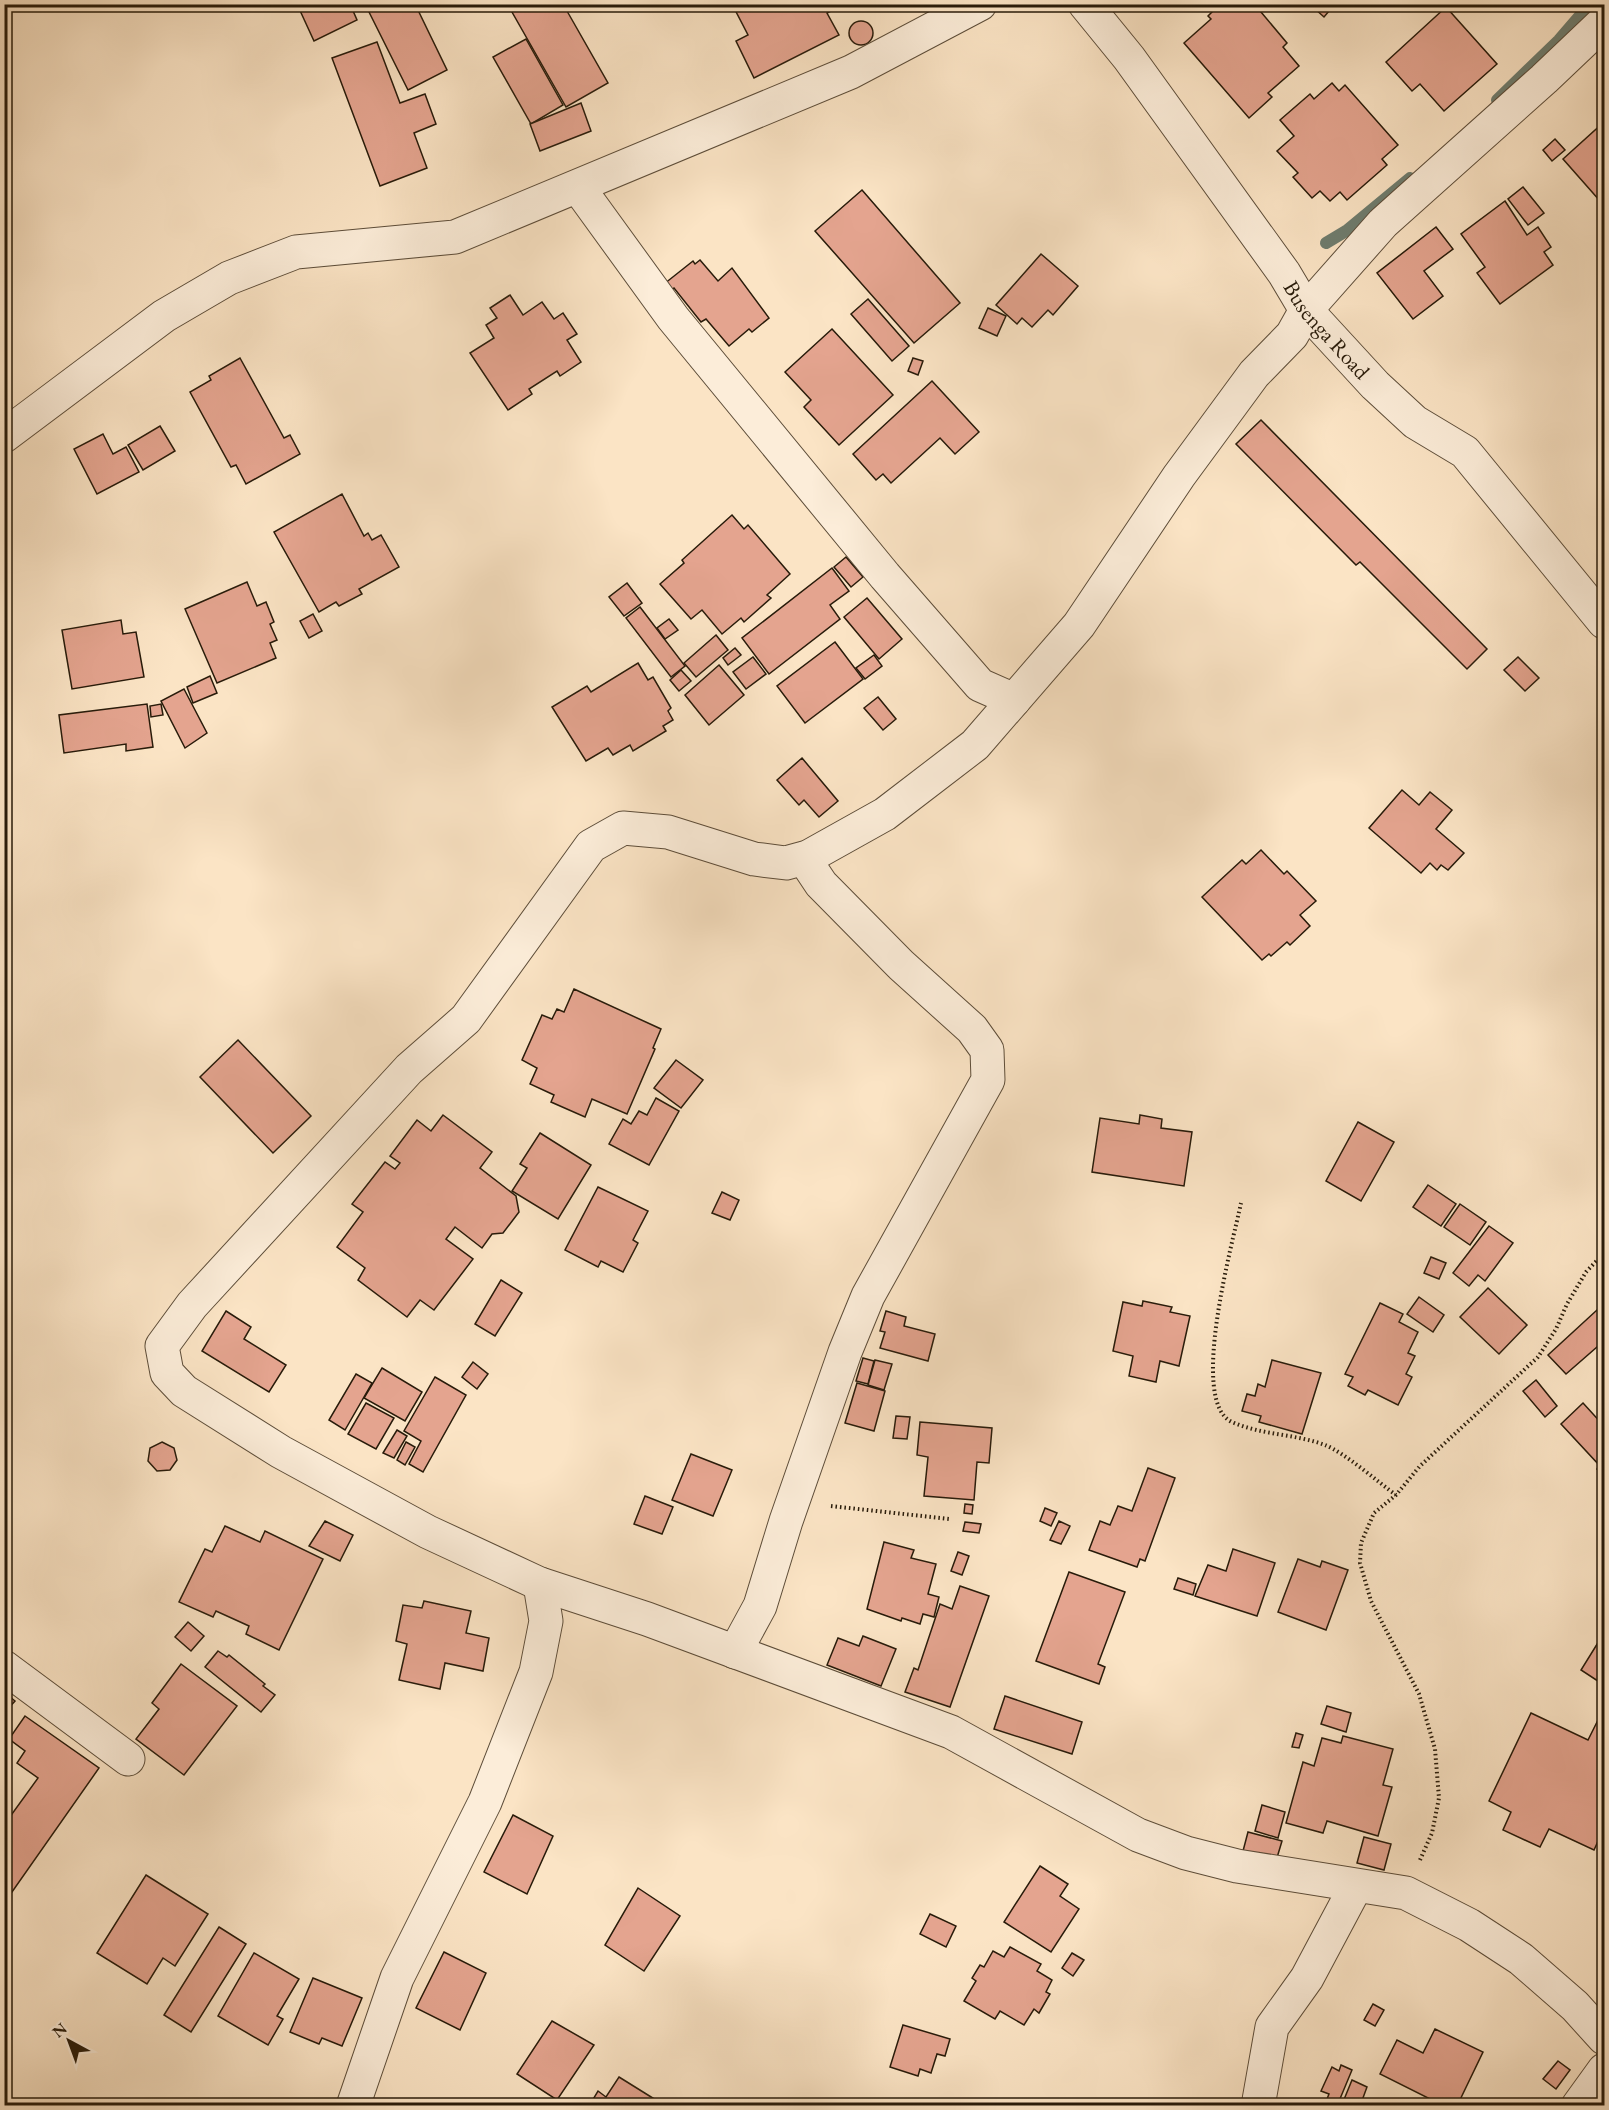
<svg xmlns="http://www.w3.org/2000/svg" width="1609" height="2110" font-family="'EB Garamond',serif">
<rect width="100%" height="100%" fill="#fbe4c5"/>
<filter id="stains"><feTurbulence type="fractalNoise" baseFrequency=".00333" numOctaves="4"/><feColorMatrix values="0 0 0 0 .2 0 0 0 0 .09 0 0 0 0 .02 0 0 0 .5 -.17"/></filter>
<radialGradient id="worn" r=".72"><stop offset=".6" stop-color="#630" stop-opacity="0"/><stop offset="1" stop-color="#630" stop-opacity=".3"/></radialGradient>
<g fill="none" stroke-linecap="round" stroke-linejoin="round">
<g stroke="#6f7d6f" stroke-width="12">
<path d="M1497,100L1559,40L1590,4"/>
<path d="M1326,243L1346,231L1410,178"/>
</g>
</g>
<g fill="#e4a48f" stroke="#281b0a" stroke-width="1.5">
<path d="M297,4H350L357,20L314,41Z"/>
<path d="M365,4H415L447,70L408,90Z"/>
<path d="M563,4L608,83L566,107L508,5Z"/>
<path d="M732,4H835L837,8L827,13L839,35L754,78L736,41L748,35Z"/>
<path d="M1220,4H1264L1266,7L1261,12L1287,43L1283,47L1299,66L1268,93L1272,97L1249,118L1184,43L1211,19L1208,16Z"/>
<path d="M1317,4H1335L1324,17L1314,8Z"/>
<path d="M1446,7L1497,64L1444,111L1420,84L1412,91L1386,62Z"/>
<circle cx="861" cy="33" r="12"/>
<path d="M526,39L563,105L531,124L493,57Z"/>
<path d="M377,42L400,103L425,94L436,124L414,133L427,168L380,186L332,58Z"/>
<path d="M1332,83L1339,91L1345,85L1398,145L1382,159L1387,165L1347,200L1340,192L1330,201L1320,191L1312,198L1293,177L1298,173L1277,151L1294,136L1280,120L1310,94L1314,99Z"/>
<path d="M581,103L591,131L540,151L530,124Z"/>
<path d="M1604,122V198L1600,201L1563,159Z"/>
<path d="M1555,139L1565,150L1552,161L1543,150Z"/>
<path d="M1523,187L1544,213L1528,225L1508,199Z"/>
<path d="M862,190L960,303L914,343L815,231Z"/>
<path d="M1505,201L1527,235L1538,227L1551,247L1544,252L1553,265L1500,304L1477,273L1485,267L1461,234Z"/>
<path d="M1436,227L1453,249L1424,271L1443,296L1413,319L1377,273Z"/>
<path d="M1041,254L1078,286L1053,315L1048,310L1032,327L1022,318L1017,324L996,305Z"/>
<path d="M700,260L718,281L732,268L769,318L752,332L749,329L729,346L706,319L701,322L674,288L670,291L664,284L693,261L695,264Z"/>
<path d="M510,295L523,315L542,302L554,319L563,313L577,334L567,340L581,362L560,376L557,371L529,389L532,394L508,410L470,353L494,338L486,325L497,318L490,308Z"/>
<path d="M868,299L909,346L892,361L851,314Z"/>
<path d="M988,308L1006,316L997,336L979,328Z"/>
<path d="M832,329L893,395L839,445L804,407L811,400L785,372Z"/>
<path d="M240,358L284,438L290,435L300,454L246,484L236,465L231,467L190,392L211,380L209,376Z"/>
<path d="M913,358L923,361L918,375L908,371Z"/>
<path d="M932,381L979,432L955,454L940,438L891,483L883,474L876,480L853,454Z"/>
<path d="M1261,420L1487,649L1467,669L1360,562L1356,565L1236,444Z"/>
<path d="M160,426L175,451L143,470L128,445Z"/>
<path d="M103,434L113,454L126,447L139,472L97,494L74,449Z"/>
<path d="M342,494L364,536L368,533L372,540L381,535L399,567L359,589L362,594L339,606L336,602L319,612L274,532Z"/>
<path d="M732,515L744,529L748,525L790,574L767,595L771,598L744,622L741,618L722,634L702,610L691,619L660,584L684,563L682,560Z"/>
<path d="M846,557L863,577L851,587L834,567Z"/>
<path d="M832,568L849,591L830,605L840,619L769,674L742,638Z"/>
<path d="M247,582L257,606L266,602L274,622L270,624L277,640L270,643L276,658L217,683L185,609Z"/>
<path d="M627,583L642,603L624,616L609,597Z"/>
<path d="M867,598L902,639L879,659L844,617Z"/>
<path d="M640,607L685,666L671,677L626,618Z"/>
<path d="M313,614L322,631L309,638L300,621Z"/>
<path d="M669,619L678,630L665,639L657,628Z"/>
<path d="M121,620L123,634L136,632L144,677L72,689L62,630Z"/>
<path d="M716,635L728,650L696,677L684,663Z"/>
<path d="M835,642L863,679L805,723L777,686Z"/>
<path d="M735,648L741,655L728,665L723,658Z"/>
<path d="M874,655L882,666L865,679L856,668Z"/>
<path d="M753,657L766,674L746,689L733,672Z"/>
<path d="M1518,657L1539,678L1525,691L1504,670Z"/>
<path d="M638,663L648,680L653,677L671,708L668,711L673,720L663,726L666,731L633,751L630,745L613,755L608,748L586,761L552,707L587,686L591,692Z"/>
<path d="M719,665L744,695L709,725L685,695Z"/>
<path d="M681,670L691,681L679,691L670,680Z"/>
<path d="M210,676L217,693L193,703L187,687Z"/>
<path d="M184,689L207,733L185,748L161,701Z"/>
<path d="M878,697L896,719L883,730L864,708Z"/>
<path d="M147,704L153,747L126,751V744L64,753L59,715Z"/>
<path d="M161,704L163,715L151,717L150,706Z"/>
<path d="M802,758L838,801L819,817L804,800L799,805L777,780Z"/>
<path d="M1402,790L1419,805L1430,792L1452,810L1436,829L1464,853L1448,870L1441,865L1437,870L1430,863L1421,873L1369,828Z"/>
<path d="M1261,850L1284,874L1287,871L1316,901L1300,915L1310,926L1290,945L1287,942L1271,956L1269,954L1262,960L1202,897L1242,860L1246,864Z"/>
<path d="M574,989L661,1029L653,1048L655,1049L627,1114L592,1099L585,1117L551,1102L554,1095L530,1084L537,1068L522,1060L542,1015L552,1019L557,1009L564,1012Z"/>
<path d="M238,1040L311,1116L273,1153L200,1077Z"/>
<path d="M676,1060L703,1080L681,1108L654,1088Z"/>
<path d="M656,1098L679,1111L649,1165L609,1144L623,1119L631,1124L639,1111L647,1115Z"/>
<path d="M443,1115L492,1152L480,1168L516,1196L519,1212L503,1233L492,1234L482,1248L455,1227L446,1239L473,1259L434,1310L420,1300L407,1317L358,1280L365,1268L337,1247L363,1212L352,1204L385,1162L395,1169L400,1163L390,1156L417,1120L431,1131Z"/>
<path d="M1140,1115L1162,1119L1161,1128L1192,1132L1184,1186L1092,1172L1100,1118L1139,1124Z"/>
<path d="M1358,1122L1394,1142L1361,1201L1326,1181Z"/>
<path d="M540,1133L591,1165L558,1219L512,1191L527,1168L520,1164Z"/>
<path d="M1428,1185L1456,1204L1441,1226L1413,1207Z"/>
<path d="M598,1187L648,1211L633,1240L638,1243L623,1272L601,1261L598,1267L565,1250Z"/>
<path d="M722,1192L739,1200L730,1220L712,1213Z"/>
<path d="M1460,1204L1486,1222L1470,1245L1444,1227Z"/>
<path d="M1489,1226L1513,1243L1485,1281L1478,1275L1469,1286L1453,1273Z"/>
<path d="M1431,1257L1446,1263L1439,1279L1424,1273Z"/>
<path d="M501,1280L522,1293L495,1336L475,1324Z"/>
<path d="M1488,1288L1527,1325L1499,1354L1460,1317Z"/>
<path d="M1419,1297L1444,1315L1433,1332L1407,1314Z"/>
<path d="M1143,1301L1172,1307L1170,1312L1190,1316L1179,1366L1160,1361L1156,1382L1129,1376L1133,1356L1113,1351L1123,1302L1142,1306Z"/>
<path d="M1380,1303L1403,1314L1399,1322L1418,1332L1408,1353L1415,1356L1406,1374L1412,1377L1398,1405L1368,1390L1365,1395L1348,1386L1353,1377L1345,1374Z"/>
<path d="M1597,1310L1604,1318V1346L1600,1350L1597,1347L1566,1374L1548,1355Z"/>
<path d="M226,1311L251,1327L244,1339L286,1365L269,1392L202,1351Z"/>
<path d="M886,1311L906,1317L904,1326L935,1334L928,1361L880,1348L885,1332L880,1331Z"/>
<path d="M863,1358L874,1361L868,1384L856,1381Z"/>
<path d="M875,1360L892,1364L884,1390L868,1385Z"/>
<path d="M1272,1360L1321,1373L1302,1434L1259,1422L1261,1416L1242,1411L1247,1394L1255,1396L1258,1384L1265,1387Z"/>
<path d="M473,1362L488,1374L477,1389L462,1377Z"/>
<path d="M382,1368L422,1392L405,1421L364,1398Z"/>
<path d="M356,1374L372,1383L345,1430L329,1420Z"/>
<path d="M435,1377L466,1395L423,1472L409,1464L421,1441L404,1431Z"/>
<path d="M1536,1380L1557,1406L1545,1417L1523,1391Z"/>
<path d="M857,1383L885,1391L874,1431L845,1423Z"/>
<path d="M366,1403L394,1418L376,1449L348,1434Z"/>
<path d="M1583,1403L1604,1426V1476L1597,1469L1599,1465L1561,1424Z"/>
<path d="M896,1416L910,1417L907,1439L893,1438Z"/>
<path d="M920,1422L992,1428L989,1463L977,1462L974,1500L924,1496L928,1457L917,1455Z"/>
<path d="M397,1430L407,1436L394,1458L383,1453Z"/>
<path d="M162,1442L174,1448L177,1460L170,1470L157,1471L148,1461L150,1448Z"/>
<path d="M406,1442L415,1447L405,1465L397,1460Z"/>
<path d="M691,1454L732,1470L713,1516L672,1500Z"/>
<path d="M1148,1468L1175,1478L1145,1561L1140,1559L1137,1567L1089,1550L1100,1521L1110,1525L1118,1506L1132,1511Z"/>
<path d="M645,1496L673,1507L662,1534L634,1524Z"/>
<path d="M965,1504L973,1505L972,1514L964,1513Z"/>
<path d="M1045,1508L1057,1513L1051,1526L1040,1521Z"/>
<path d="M325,1521L353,1535L340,1561L309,1546Z"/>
<path d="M1059,1521L1070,1526L1061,1544L1050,1540Z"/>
<path d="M965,1522L981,1524L979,1533L963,1531Z"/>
<path d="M225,1526L260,1542L265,1531L323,1559L279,1650L246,1634L249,1626L216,1611L213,1617L179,1602L205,1549L212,1552Z"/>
<path d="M884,1542L914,1550L911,1558L936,1564L928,1594L939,1597L934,1617L923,1614L920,1624L902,1618L901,1621L867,1609Z"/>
<path d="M1233,1549L1275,1563L1257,1616L1195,1596L1208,1565L1226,1571Z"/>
<path d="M958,1552L969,1556L962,1575L951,1571Z"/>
<path d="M1298,1559L1320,1567L1322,1561L1348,1570L1326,1630L1278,1612Z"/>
<path d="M1069,1572L1125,1592L1098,1664L1105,1667L1099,1684L1036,1661Z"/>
<path d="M1178,1578L1196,1584L1193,1595L1174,1589Z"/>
<path d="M960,1586L989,1596L950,1707L905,1692L914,1668L918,1670L940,1604L952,1609Z"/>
<path d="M424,1601L471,1611L466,1633L489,1638L483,1671L445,1663L440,1689L399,1680L407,1644L396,1641L403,1605L422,1608Z"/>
<path d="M188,1622L204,1636L191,1651L175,1637Z"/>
<path d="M1604,1633V1685L1581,1670Z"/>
<path d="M863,1636L896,1649L881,1686L827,1665L838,1638L859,1646Z"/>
<path d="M218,1651L227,1657L229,1655L265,1684L263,1686L275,1695L261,1712L205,1667Z"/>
<path d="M181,1664L237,1706L184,1775L136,1739L159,1709L152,1703Z"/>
<path d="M4,1692L15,1701L4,1713Z"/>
<path d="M1005,1696L1082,1722L1072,1754L994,1729Z"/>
<path d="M1327,1706L1351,1713L1346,1732L1321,1724Z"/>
<path d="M1531,1713L1588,1740L1599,1718L1604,1721V1828L1594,1850L1549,1829L1540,1847L1503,1830L1511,1812L1489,1801Z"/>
<path d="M25,1716L99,1768L12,1892L4,1887V1825L38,1778L17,1763L25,1751L9,1739Z"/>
<path d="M1296,1733L1303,1735L1299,1748L1292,1747Z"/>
<path d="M1343,1736L1393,1749L1383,1785L1392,1787L1378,1836L1327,1821L1323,1833L1286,1823L1303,1762L1314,1766L1322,1738L1341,1743Z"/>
<path d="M1262,1805L1285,1812L1278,1838L1255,1831Z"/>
<path d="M513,1815L553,1836L527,1894L484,1872Z"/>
<path d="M1248,1832L1282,1841L1276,1861L1243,1851Z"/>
<path d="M1364,1837L1391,1844L1384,1870L1357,1863Z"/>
<path d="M1040,1866L1068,1884L1060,1896L1079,1909L1051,1952L1004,1922Z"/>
<path d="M146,1875L208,1914L175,1966L163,1958L147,1984L97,1953Z"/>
<path d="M638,1888L680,1916L644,1971L605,1945Z"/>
<path d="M930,1914L956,1926L946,1947L920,1934Z"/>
<path d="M219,1927L246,1944L191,2032L164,2015Z"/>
<path d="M1010,1947L1041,1964L1037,1971L1052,1980L1046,1992L1050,1994L1039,2013L1034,2009L1024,2025L1000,2011L995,2019L964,2001L976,1981L972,1978L980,1965L984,1967L993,1951L1004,1957Z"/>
<path d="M444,1952L486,1973L460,2030L416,2008Z"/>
<path d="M254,1953L299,1979L277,2016L283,2019L268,2045L218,2016Z"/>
<path d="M1072,1953L1084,1960L1073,1976L1062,1968Z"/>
<path d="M313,1978L362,1998L342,2046L322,2038L319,2044L290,2032Z"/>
<path d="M1373,2004L1384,2010L1375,2026L1364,2020Z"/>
<path d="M552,2021L594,2045L557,2100L517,2074Z"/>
<path d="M903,2025L950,2039L945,2056L937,2054L931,2073L920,2069L918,2076L890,2067Z"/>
<path d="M1435,2029L1483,2052L1457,2106H1444L1380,2074L1397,2040L1423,2053Z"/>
<path d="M1558,2061L1570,2070L1556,2089L1543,2079Z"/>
<path d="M1341,2065L1352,2070L1337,2106H1329L1325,2104L1329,2094L1321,2091L1332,2067L1339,2071Z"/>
<path d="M619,2077L664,2105V2106H589L598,2091L606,2097Z"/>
<path d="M1352,2080L1367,2087L1360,2106L1343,2102Z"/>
</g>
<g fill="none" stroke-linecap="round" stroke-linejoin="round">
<defs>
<g id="minor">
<path id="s1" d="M1085,4L1129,58L1284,273L1306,310L1375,385L1415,422L1465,452L1604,622"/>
<path d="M1604,22L1544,79L1383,223L1306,310L1292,335L1254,374L1179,476L1079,625L975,745L885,814L808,857L786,863L754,859L668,832L623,828L591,846L466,1019L409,1069L192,1305L162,1346L167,1373L184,1391L281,1452L428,1532L540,1584L647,1619L951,1732L1138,1835L1186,1853L1237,1866L1406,1893L1469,1925L1521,1959L1575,2006L1604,2038"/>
<path d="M578,187L673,318L885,576L980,685L1014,700"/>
<path d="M4,436L164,316L229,278L296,252L455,237L851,72L980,4"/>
<path d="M735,1652L760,1606L786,1521L845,1352L868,1296L988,1080L987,1050L972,1029L901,965L821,884L811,869L808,857"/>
<path d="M4,1667L128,1759"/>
<path d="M353,2106L397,1978L485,1802L536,1672L546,1621L540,1584"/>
<path d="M1258,2106L1272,2027L1307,1978L1356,1886"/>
<path d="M1578,2106L1604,2070"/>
</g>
</defs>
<use href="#minor" stroke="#5d4d39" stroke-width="35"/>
<g stroke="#281b0a" stroke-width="4" stroke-dasharray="1.5 3" stroke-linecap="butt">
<path d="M1241,1203C1233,1242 1188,1402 1232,1422C1261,1435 1296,1434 1325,1445C1345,1453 1378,1482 1396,1495"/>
<path d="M831,1506L949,1519"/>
<path d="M1420,1860L1432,1833L1439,1798L1435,1749L1419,1694L1371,1601L1360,1563L1361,1543L1374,1513L1396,1495L1420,1466L1538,1357L1556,1329L1567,1304L1586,1272L1604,1253"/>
</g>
<use href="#minor" stroke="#fcedd9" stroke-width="33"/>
</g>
<g text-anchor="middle" stroke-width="6" stroke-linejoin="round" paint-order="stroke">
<g font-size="22" fill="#281b0a" stroke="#fcedd9">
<text dy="8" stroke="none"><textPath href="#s1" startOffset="406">Busenga Road</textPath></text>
</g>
</g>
<rect width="1609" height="2110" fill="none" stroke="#fbe4c5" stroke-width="24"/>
<rect x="6" y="6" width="1597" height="2098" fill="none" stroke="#281b0a" stroke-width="3"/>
<rect x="12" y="12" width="1585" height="2086" fill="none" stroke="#281b0a" stroke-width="1.5"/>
<g transform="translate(69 2041) rotate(319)" stroke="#fcedd9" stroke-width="4.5" paint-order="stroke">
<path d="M0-4.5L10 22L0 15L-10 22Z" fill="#281b0a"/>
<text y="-9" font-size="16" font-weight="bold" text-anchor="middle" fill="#281b0a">N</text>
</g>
<rect width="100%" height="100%" filter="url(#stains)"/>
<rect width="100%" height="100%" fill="url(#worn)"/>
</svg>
